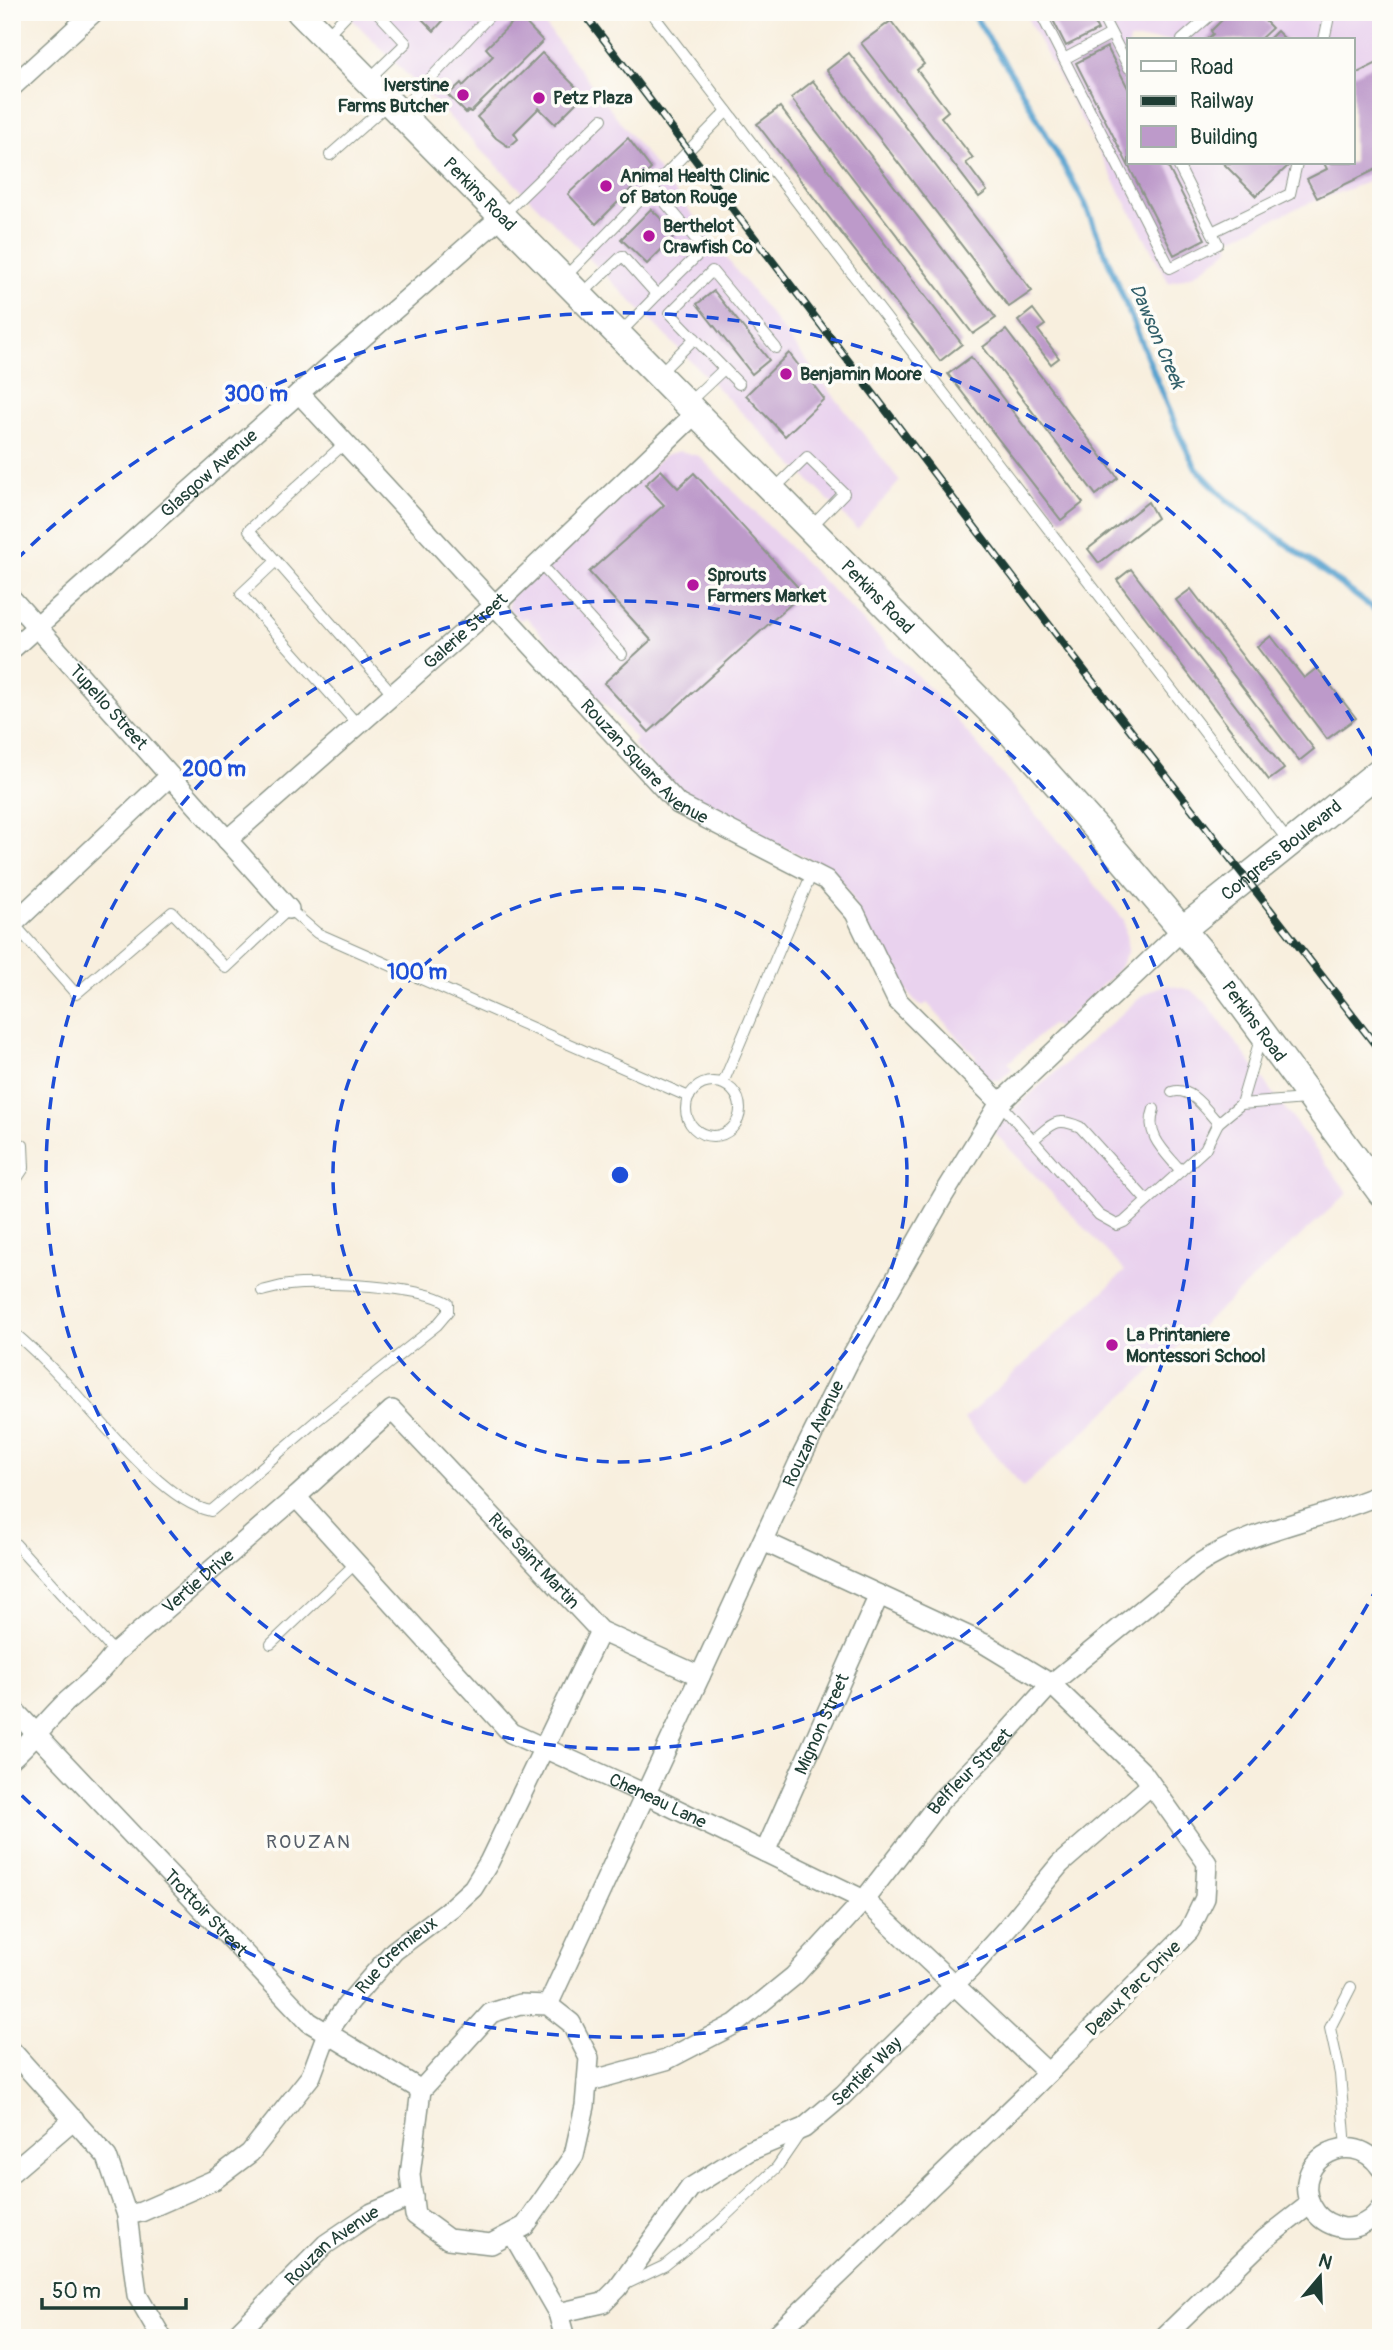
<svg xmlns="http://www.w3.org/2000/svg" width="1393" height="2350" font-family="Pangolin,sans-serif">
<rect width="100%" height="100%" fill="#fdfcf7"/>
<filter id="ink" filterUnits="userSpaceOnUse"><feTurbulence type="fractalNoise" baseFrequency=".0143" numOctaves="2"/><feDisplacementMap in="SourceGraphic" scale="14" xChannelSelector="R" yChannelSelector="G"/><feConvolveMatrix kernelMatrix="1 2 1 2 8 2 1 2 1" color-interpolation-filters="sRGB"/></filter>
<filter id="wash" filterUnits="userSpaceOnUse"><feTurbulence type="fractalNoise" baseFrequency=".00686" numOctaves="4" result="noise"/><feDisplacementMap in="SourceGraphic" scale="28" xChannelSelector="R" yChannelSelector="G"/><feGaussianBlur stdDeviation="1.57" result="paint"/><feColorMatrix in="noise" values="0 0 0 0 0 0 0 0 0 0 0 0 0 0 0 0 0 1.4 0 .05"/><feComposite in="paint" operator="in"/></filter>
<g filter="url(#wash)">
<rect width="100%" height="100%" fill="#f8efde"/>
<g fill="#e9d2ee" fill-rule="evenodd">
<path d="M345,12H535L900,481L857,529Z"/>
<path d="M1024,12H1381V177L1299,207L1228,240L1230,248L1221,256L1193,275L1169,283ZM1129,40H1353V163H1129Z"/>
<path d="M680,451L699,456L935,694L1124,920L1128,950L1119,969L1058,1027L1051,1025L1008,1063L1012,1068L1011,1070L1000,1080L987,1079L973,1064L976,1057L927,1003L923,1006L919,1005L900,983L870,936L849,891L837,875L820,864L715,816L675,791L632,744L636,739L526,617L520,620L508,608L509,598L665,455Z"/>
<path d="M1168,985L1191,990L1205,1001L1348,1193L1023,1487L964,1419L1125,1271L991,1129L1143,995L1156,988Z"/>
</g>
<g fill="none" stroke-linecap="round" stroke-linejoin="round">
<path stroke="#56a2cf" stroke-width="6" d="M972,12L1019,86L1085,204L1179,434L1196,468L1227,500L1381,614"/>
</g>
<g id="blocks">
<g fill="#bd9aca">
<path d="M409,12H451L434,31L417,14L414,17Z"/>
<path d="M1049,12H1089L1098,30L1066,46Z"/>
<path d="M1230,12H1256L1272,28L1259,40H1206L1213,34L1211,31Z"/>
<path d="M519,16L543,41L471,112L468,111L466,113L448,95L461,83L463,86L493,56L486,48Z"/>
<path d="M891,21L924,64L917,70L948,111L941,117L973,158L966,163L987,191L979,197L861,43Z"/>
<path d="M1277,31L1286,40H1268Z"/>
<path d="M1107,47L1129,90V163H1166L1205,239L1174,255L1076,63Z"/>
<path d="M542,53L584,95L555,124L539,108L514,133L518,139L509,147L496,138L477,117Z"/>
<path d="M849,53L1032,291L1009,307L827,70Z"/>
<path d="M1381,61V167L1317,198L1307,179L1327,169L1324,163H1353V75Z"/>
<path d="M813,81L996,318L973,334L791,98Z"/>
<path d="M780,107L962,344L940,361L757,124Z"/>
<path d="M628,138L651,169L596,224L568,194Z"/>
<path d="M1223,163H1285L1288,166L1256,196Z"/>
<path d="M651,209L677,234L647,264L621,239Z"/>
<path d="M714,291L769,360L752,374L697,304Z"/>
<path d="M1033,309L1045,325L1038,330L1059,358L1051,364L1018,321Z"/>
<path d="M1006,330L1118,478L1096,495L983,347Z"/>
<path d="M789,353L824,399L785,436L746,395Z"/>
<path d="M971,357L1083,503L1061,520L948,374Z"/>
<path d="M661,470L678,488L694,473L803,593L649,732L604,683L651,640L589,572L664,505L645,485Z"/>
<path d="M1148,502L1157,518L1099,563L1088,549Z"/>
<path d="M1131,569L1284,769L1269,780L1117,580Z"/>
<path d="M1191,589L1314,749L1299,761L1176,600Z"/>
<path d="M1271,636L1304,678L1317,668L1356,718L1327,739L1257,647Z"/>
</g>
</g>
</g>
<g filter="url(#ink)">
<use href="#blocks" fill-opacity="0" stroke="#8c9689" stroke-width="2"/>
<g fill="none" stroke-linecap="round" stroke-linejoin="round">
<defs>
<g id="lane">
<path d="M651,12L1288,841"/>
<path d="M1040,12L1170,268L1218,244L1177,163"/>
<path d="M1100,12L1129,68"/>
<path d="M325,37L349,12"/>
<path d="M1182,40L1214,12"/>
<path d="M1324,40L1330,12"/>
<path d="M1064,59L1111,34"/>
<path d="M369,79L406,43L377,12"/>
<path d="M400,111L493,12"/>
<path d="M330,155L389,103"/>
<path d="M653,188L704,249L657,295"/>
<path d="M502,216L602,119"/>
<path d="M1212,232L1290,194L1297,163"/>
<path d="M564,278L727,111"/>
<path d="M581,295L622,256L657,295L619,334"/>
<path d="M659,374L695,338"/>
<path d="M739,384L670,313L712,271L776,348"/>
<path d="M689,402L724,369"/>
<path d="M345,443L249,530L393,694"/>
<path d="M773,490L807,457L844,493L811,527"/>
<path d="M276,561L241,594L358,725"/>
<path d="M539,563L622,654"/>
<path d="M14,924L76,994L172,912L226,968L289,909L317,933L689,1097"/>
<path d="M1261,1036L1241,1104L1306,1099"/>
<circle cx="713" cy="1109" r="27"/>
<path d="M723,1083L812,873"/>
<path d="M1172,1092C1191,1086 1206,1110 1218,1123"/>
<path d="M1000,1103L1099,1215L1117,1225L1124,1222L1205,1149L1218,1123L1241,1104"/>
<path d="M1154,1109C1144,1135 1165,1152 1181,1171"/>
<path d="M12,1139L23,1145L24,1168L12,1186"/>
<path d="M1034,1139C1053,1124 1056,1116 1080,1127L1147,1201"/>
<path d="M12,1331C30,1346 47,1363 63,1380C97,1415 164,1503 211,1511L316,1421L437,1325L448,1312V1303C423,1286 320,1281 289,1285C280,1286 271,1289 262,1291"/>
<path d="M12,1540L115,1653"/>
<path d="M271,1644L356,1563"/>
<path d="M1346,2148L1340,2074L1330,2028L1351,1987"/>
<path d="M624,2285L664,2266L717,2224L777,2167L801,2132"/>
</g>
<g id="street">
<path d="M12,87L94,12"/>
<path id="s1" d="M299,393L678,804L826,880L855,913L897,1000L1000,1103"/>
<path id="s2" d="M12,599L289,909"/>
<path id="s3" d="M12,649L299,393L502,216"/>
<path id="s4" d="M227,840L495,605L696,413"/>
<path d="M12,925L170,776"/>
<path id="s5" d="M296,1497L511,1733L645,1794L864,1900L1048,2073"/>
<path d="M763,1541L985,1644L1051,1684L1143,1773L1207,1863L1205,1898L1189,1931L1025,2096L773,2338"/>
<path id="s6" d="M12,1708L309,2022L421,2090"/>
<path id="s7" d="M12,1758C31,1741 47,1721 65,1703C83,1687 101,1673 115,1653L296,1497L392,1410L600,1631L700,1676"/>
<path id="s8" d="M765,1852L879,1595"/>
<path d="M520,2004L548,2005L571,2023L589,2058L585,2106L574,2155L525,2226L491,2244L448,2239L415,2215L410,2175L421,2090L491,2013Z"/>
<path id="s9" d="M548,2005L798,1464L850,1359L943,1196L1000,1103L1183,929"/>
<path d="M12,2051L107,2157L127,2215L137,2295L162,2338"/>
<path id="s10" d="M587,2082L666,2060L735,2024L794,1976L864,1900L941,1800L994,1747L1051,1684L1197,1565C1255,1527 1319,1521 1381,1494"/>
<path d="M1381,2168C1349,2121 1282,2168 1316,2213C1323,2222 1333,2226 1344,2228C1359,2229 1373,2220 1381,2208"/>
<path d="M12,2172L74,2119"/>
<path id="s11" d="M127,2215L141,2212L214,2180L250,2153L311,2076L327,2033L347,2005L394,1951L451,1908L473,1888L489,1862L600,1631"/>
<path d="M512,2233L558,2313L565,2338"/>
<path id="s12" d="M558,2313L603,2303L618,2288L690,2188L749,2151L804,2128L843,2095L971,1968L1008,1927L1060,1864L1151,1785"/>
<path id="s13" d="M233,2338L326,2244L372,2213L413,2196"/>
<path d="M1163,2338L1265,2239L1310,2204"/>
</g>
<g id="secondary">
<path id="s14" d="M300,12L1005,726L1094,826L1214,967L1381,1193"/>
<path id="s15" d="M1183,929L1381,770"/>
</g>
</defs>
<use href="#lane" stroke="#8c9689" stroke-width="12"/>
<use href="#street" stroke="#8c9689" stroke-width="22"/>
<use href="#secondary" stroke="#8c9689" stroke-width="29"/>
<use href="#lane" stroke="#fff" stroke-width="10"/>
<use href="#street" stroke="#fff" stroke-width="19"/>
<use href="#secondary" stroke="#fff" stroke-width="26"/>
<defs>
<path id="rail" d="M583,12L1072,655L1381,1052"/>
</defs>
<use href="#rail" stroke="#1f3d34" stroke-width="8"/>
<use href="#rail" stroke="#fdfcf7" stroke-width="5" stroke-dasharray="16" stroke-linecap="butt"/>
</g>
</g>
<g fill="none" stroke="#1d4ed8" stroke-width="3.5" stroke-dasharray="12 9">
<circle cx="620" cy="1175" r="287"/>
<circle cx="620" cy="1175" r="574"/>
<path d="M1378 1586A862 862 0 0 1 16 1790M16 560A862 862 0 0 1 1378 764"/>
</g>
<g fill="#b5179e" stroke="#fdfcf7" stroke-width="2.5">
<circle cx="463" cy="95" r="7"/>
<circle cx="539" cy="98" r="7"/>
<circle cx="606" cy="186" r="7"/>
<circle cx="649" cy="236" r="7"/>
<circle cx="786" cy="374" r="7"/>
<circle cx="693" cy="585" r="7"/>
<circle cx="1112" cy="1345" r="7"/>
</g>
<g text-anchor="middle" stroke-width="7" stroke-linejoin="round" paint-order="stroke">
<g font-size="18" font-weight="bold" fill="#1f3d34" stroke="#fdfcf7" text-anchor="start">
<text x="449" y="91" text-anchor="end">Iverstine<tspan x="449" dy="21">Farms Butcher</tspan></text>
<text x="553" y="104">Petz Plaza</text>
<text x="620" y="182">Animal Health Clinic<tspan x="620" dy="21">of Baton Rouge</tspan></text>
<text x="663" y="232">Berthelot<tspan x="663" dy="21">Crawfish Co</tspan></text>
<text x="800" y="380">Benjamin Moore</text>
<text x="707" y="581">Sprouts<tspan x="707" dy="21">Farmers Market</tspan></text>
<text x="1126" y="1341">La Printaniere<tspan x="1126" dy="21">Montessori School</tspan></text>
</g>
<g font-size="18" fill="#1f3d34" stroke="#fdfcf7">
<text dy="6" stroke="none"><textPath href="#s14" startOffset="256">Perkins Road</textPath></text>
<text dy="6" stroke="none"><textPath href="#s3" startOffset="264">Glasgow Avenue</textPath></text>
<text dy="6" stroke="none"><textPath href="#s14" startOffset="822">Perkins Road</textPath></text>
<text dy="6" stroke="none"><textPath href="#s4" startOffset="317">Galerie Street</textPath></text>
<text dy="6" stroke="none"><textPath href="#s2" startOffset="145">Tupello Street</textPath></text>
<text dy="6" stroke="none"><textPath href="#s1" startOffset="506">Rouzan Square Avenue</textPath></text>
<text dy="6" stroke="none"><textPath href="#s15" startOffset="126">Congress Boulevard</textPath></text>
<text dy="6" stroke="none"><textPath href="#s14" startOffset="1390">Perkins Road</textPath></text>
<text dy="6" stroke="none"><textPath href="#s9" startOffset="630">Rouzan Avenue</textPath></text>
<text dy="6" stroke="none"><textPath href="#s7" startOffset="723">Rue Saint Martin</textPath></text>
<text dy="6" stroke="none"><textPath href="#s7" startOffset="257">Vertie Drive</textPath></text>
<text dy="6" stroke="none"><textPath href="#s8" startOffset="140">Mignon Street</textPath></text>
<text dy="6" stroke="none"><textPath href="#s10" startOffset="506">Belfleur Street</textPath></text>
<text dy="6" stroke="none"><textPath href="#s5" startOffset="481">Cheneau Lane</textPath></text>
<text dy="6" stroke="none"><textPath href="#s6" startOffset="282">Trottoir Street</textPath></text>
<text dy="6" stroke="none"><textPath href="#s11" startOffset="388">Rue Cremieux</textPath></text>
<text transform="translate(1133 1988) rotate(-45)" y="6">Deaux Parc Drive</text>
<text dy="6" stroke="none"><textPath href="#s12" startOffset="404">Sentier Way</textPath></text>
<text dy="6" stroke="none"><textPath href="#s13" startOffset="136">Rouzan Avenue</textPath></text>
</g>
<g font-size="19" font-style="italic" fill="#32606a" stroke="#fdfcf7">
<text transform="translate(1158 336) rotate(67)" y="7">Dawson Creek</text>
</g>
<g font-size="19" letter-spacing="2" fill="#565e68" stroke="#fdfcf7">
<text x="309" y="1848">ROUZAN</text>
</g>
</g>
<circle cx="620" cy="1175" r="10" fill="#1d4ed8" stroke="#fdfcf7" stroke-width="3.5"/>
<g font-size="21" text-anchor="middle" font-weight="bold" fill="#1d4ed8" stroke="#fdfcf7" stroke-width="7" stroke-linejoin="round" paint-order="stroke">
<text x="256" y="401">300 m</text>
<text x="214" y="776">200 m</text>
<text x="417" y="979">100 m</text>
</g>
<rect width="1393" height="2350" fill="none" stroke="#fdfcf7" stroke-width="42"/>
<rect x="1127" y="38" width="228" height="126" fill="#fdfcf7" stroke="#a4b0a9" stroke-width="2"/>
<rect x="1141" y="61" width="35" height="10" fill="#ffffff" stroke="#a4b0a9" stroke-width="2"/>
<text x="1190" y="74" font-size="21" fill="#1f3d34">Road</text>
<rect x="1141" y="96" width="35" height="10" fill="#1f3d34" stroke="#a4b0a9" stroke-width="2"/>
<text x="1190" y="108" font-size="21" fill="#1f3d34">Railway</text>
<rect x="1141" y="126" width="35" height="21" fill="#bd9aca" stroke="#a4b0a9" stroke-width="2"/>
<text x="1190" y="144" font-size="21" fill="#1f3d34">Building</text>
<g transform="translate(1320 2277) rotate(19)" stroke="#fdfcf7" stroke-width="5" paint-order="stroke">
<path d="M0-5L12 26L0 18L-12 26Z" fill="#1f3d34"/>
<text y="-10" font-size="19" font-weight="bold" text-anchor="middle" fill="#1f3d34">N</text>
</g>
<path d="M42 2298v10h144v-10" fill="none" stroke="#1f3d34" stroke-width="3.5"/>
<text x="52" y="2298" font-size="21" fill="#1f3d34" stroke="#fdfcf7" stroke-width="5" paint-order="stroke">50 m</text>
</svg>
